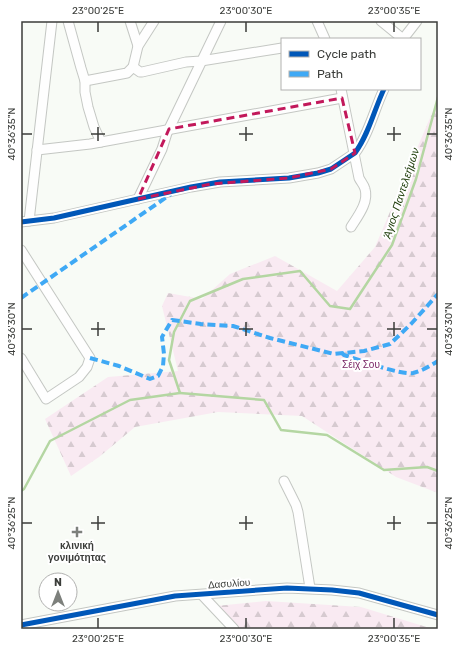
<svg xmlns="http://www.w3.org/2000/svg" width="459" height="650" font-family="Rubik,sans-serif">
<defs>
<pattern id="forest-firs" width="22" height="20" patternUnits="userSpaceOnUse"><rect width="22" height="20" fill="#f9eaf2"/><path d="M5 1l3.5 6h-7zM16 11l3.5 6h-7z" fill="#d6cad0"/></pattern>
</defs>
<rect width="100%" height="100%" fill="#f8fbf6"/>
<g fill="url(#forest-firs)">
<path d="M438,99V493L396,477L302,416L218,412L135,427L99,457L71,476L45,419L108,377L178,371L162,306L168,293L202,299L230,274L275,256L337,291L375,247Z"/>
<path d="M266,601L361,607L433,629H238L216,606Z"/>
</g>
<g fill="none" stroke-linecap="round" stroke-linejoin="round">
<g stroke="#b4d6a2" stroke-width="2.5">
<path d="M180,393L264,400L281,430L327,435L384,470L427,467L438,471"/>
<path d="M21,491L24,489L50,441L130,400L180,393L169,360L174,332L190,301L243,279L300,271L330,306L350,309L392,245L416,179L438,97"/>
</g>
<defs>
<g id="minor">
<path d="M68,21L81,68L85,81V92L88,107L94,127L101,142"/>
<path d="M130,21L138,46"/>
<path d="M317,21L325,39"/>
<path d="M381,21L403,39"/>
<path d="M403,39L417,21"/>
<path d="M133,67L138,46L154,21"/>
<path d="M85,81L127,73L133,67L140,72H142L186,62L201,61L282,48"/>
<path d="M341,89L359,178C361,182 364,185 365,189C369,202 358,216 351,227"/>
<path d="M37,150L90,144L342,98"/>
<path d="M138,199L162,149L167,133L221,21"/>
<path d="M29,221L52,21"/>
<path d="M21,222L54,218L191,187L220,182L289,178L318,173L331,169L355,153C369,134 374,110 384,89"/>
<path d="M21,250L90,358L87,367L79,377L46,399L21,358"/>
<path d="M284,481L296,505L298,512L310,588"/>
<path d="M202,595L234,629"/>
<path d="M21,625L175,596L287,588L332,590L359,593L438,615"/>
</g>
</defs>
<use href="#minor" stroke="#c4c7c3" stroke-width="11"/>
<use href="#minor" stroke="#fefefe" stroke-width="9"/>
<g stroke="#3fa9f5" stroke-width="4" stroke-dasharray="8 4" stroke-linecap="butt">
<path d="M21,298L171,194"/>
<path d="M342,353L344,355C359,360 400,375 413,373C422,371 430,366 438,361"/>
<path d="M90,358L119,366L150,379L158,376L163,366L164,354L162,337L172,320L201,324L233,326L270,338L334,354L364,351L390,344L411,324L438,294"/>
</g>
<defs>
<g id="cycleway">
<path d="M21,222L54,218L191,187L220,182L289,178L318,173L331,169L355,153C369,134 374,110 384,89"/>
<path d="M21,625L175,596L287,588L332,590L359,593L438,615"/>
</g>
</defs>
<use href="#cycleway" stroke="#fff" stroke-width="8"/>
<use href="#cycleway" stroke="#0057b8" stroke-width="5"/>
</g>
<path fill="none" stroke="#c2185b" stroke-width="3" stroke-dasharray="8 5" stroke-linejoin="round" d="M342,98L355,153L331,169L289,178L211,184L138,199L169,129Z"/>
<path fill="none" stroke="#3b3d3a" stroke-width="1.5" d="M98,22V32M246,22V32M394,22V32M98,127V141M246,127V141M394,127V141M22,134H32M91,134H105M239,134H253M387,134H401M427,134H437M98,322V336M246,322V336M394,322V336M22,329H32M91,329H105M239,329H253M387,329H401M427,329H437M98,516V530M246,516V530M394,516V530M22,523H32M91,523H105M239,523H253M387,523H401M427,523H437M98,618V628M246,618V628M394,618V628"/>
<path fill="#7d807c" stroke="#fff" stroke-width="1.5" d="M75 526h4v4h4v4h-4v4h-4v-4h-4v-4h4z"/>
<g text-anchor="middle" stroke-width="4" stroke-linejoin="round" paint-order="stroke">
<g font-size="10" fill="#782363" stroke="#fff">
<text x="361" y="368">Σέιχ Σου</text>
</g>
<g font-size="10" font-weight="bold" fill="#3b3d3a" stroke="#fff">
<text x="77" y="549">κλινική<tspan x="77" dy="12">γονιμότητας</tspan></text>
</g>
<g font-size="10" fill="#3b3d3a" stroke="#fff">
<text transform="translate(229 583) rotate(-4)" y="4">Δασυλίου</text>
</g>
<g font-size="11" font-style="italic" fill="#213f0d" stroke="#fff">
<text transform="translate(401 193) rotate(-72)" y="4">Άγιος Παντελεήμων</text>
</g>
</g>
<rect width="459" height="650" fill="none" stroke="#ffffff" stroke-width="44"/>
<rect x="281" y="38" width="140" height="52" fill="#ffffff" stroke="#b1b1b0"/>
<rect x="289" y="51" width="20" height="6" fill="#0057b8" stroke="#b1b1b0"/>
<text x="317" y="58" font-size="12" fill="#3b3d3a">Cycle path</text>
<rect x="289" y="71" width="20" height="6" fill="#3fa9f5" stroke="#b1b1b0"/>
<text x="317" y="78" font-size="12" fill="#3b3d3a">Path</text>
<g transform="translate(58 592)"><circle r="19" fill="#ffffff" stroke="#b1b1b0"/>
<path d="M0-3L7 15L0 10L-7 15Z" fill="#7d807c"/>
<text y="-6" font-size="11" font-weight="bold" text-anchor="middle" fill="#3b3d3a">N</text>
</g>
<rect x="22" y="22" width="415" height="606" fill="none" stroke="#3b3d3a" stroke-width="1.5"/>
<g font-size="10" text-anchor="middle" fill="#3b3d3a">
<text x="98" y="14">23°00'25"E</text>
<text x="246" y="14">23°00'30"E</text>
<text x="394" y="14">23°00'35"E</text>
<text transform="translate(11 134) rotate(-90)" y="4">40°36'35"N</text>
<text transform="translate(448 134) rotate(-90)" y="4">40°36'35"N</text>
<text transform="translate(11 329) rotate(-90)" y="4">40°36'30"N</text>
<text transform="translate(448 329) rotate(-90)" y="4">40°36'30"N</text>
<text transform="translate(11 523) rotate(-90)" y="4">40°36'25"N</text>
<text transform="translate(448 523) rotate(-90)" y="4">40°36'25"N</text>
<text x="98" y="642">23°00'25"E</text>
<text x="246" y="642">23°00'30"E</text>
<text x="394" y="642">23°00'35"E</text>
</g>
</svg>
